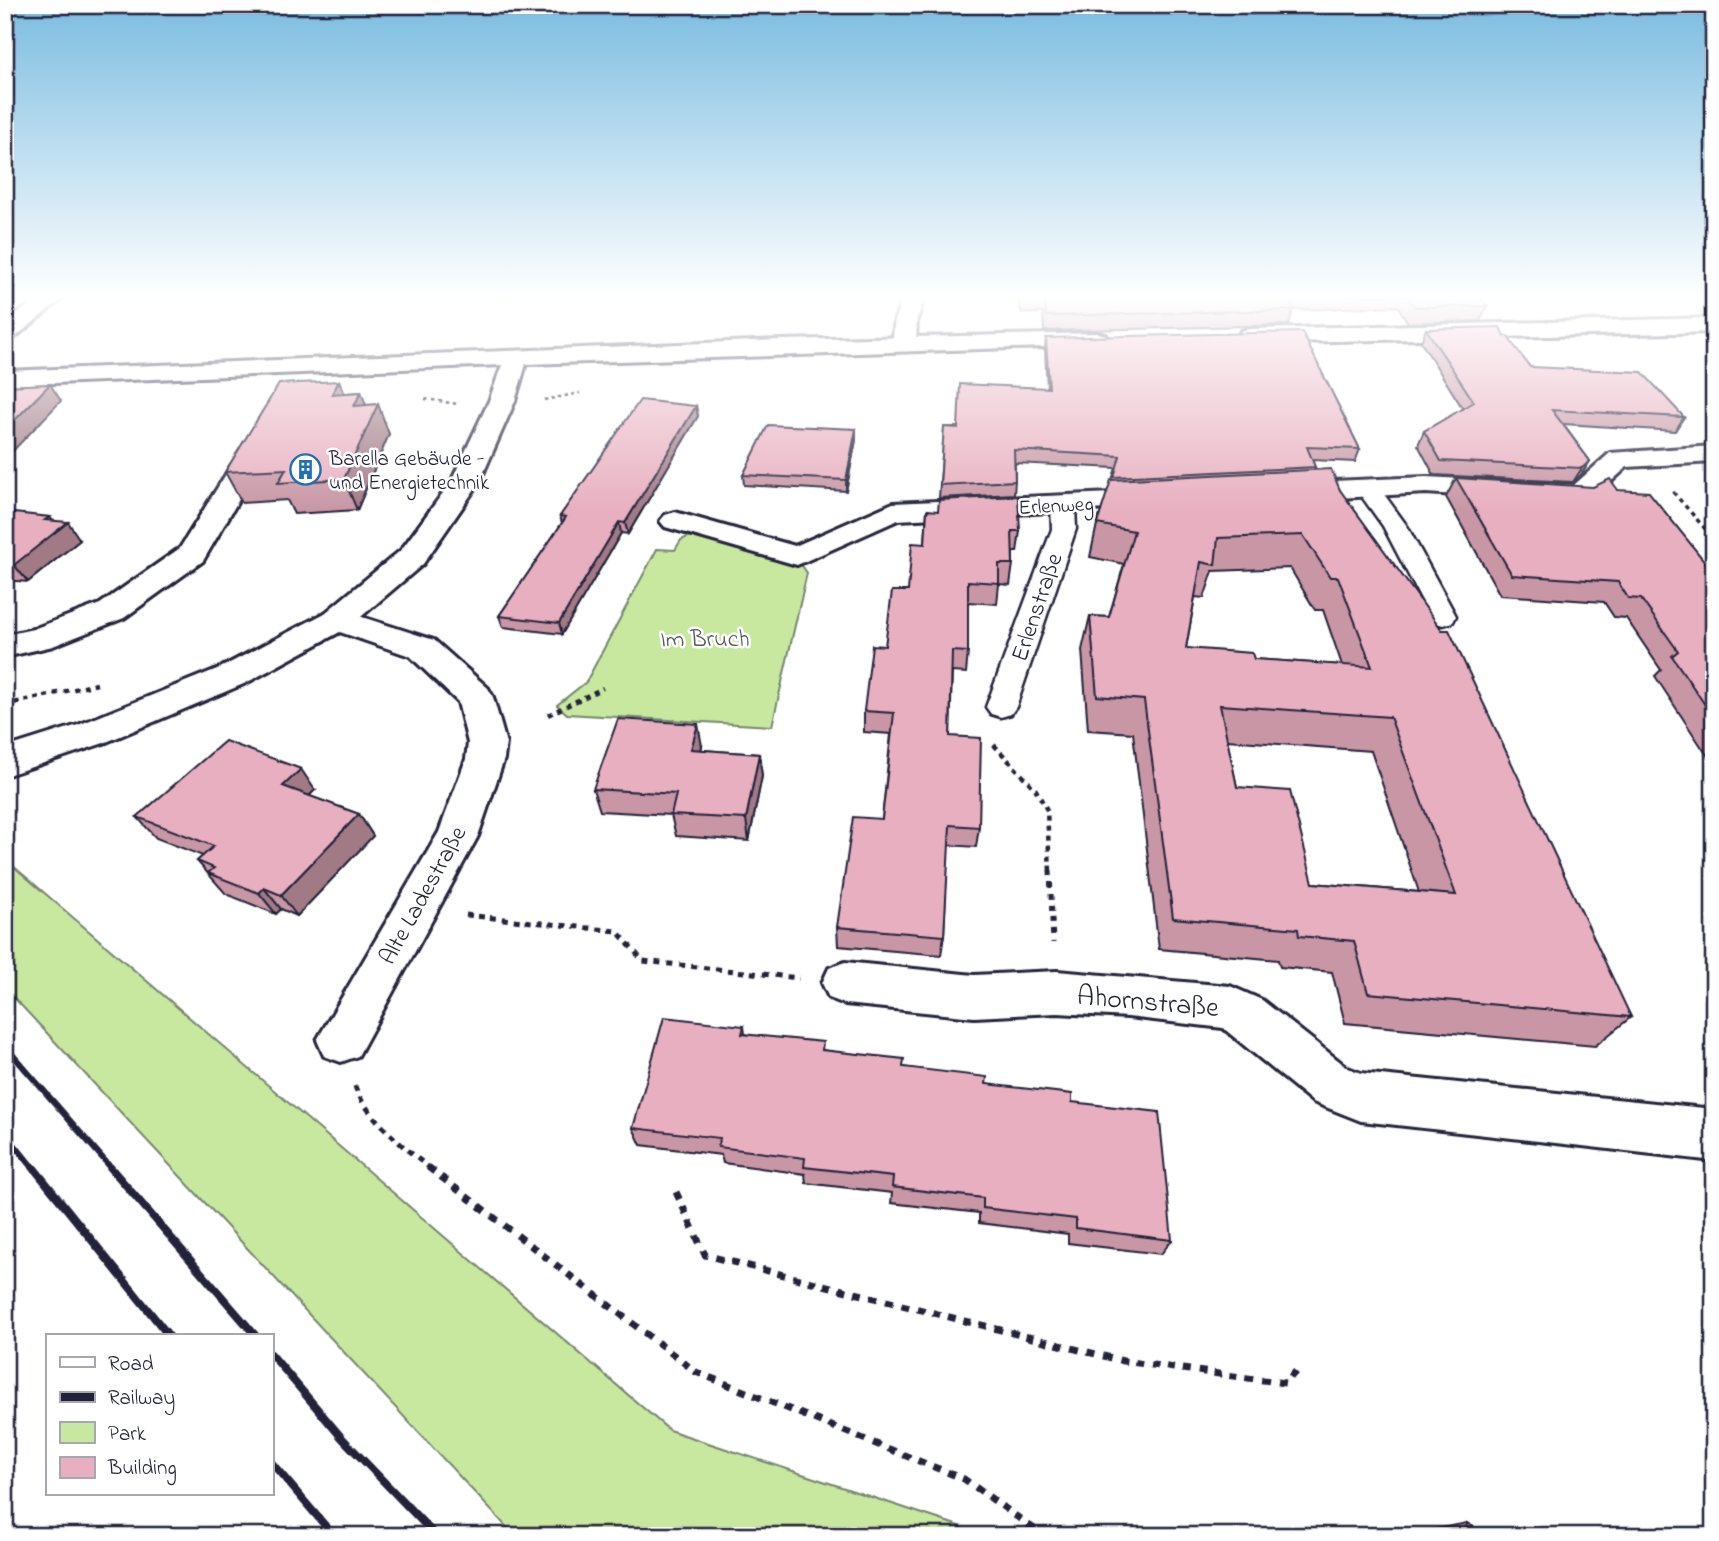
<svg xmlns="http://www.w3.org/2000/svg" width="1719" height="1541" font-family="'Indie Flower',sans-serif">
<rect width="100%" height="100%" fill="#fff"/>
<filter id="ink" filterUnits="userSpaceOnUse"><feTurbulence type="fractalNoise" baseFrequency=".0143" numOctaves="2"/><feDisplacementMap in="SourceGraphic" scale="14" xChannelSelector="R" yChannelSelector="G"/><feConvolveMatrix kernelMatrix="1 2 1 2 8 2 1 2 1" color-interpolation-filters="sRGB"/></filter>
<g filter="url(#ink)">
<g fill="#c8e8a0" stroke="#75856e" stroke-width="2">
<path d="M697,533L801,564L807,573L772,726L567,714L557,705L586,682L657,549L675,550L681,540Z"/>
<path d="M5,859L669,1430L959,1526L971,1536H515L5,988Z"/>
</g>
<g fill="none" stroke-linecap="round" stroke-linejoin="round">
<defs>
<g id="service">
<path d="M1367,480L1375,482L1407,526L1456,616L1453,622L1443,625L1433,622L1430,616L1383,526L1355,487L1359,482Z"/>
<path d="M1063,498L1071,500L1075,505L1076,529L1016,707L1011,714L1001,717L991,714L986,707L1052,529L1051,505L1055,500Z"/>
</g>
<g id="minor">
<path d="M41,296H65L13,339L5,341V323Z"/>
<path d="M903,296H925L917,319L916,344L912,349H896L892,344L895,319Z"/>
<path d="M1714,446V462L1627,467L1591,500L1581,503L1426,493L1286,501L1276,498L1272,492L1276,486L1286,483L1426,477L1574,485L1610,453Z"/>
<path d="M241,464L251,466L255,472L203,561L124,618L53,646L5,657V635L33,629L100,604L180,548L231,466Z"/>
<path d="M1156,491L1166,494L1170,500L1166,506L898,520L797,565L665,527L660,521L665,515L675,512L795,546L893,503Z"/>
<path d="M337,609L434,640L488,688L493,697L506,743L504,759L478,836L358,1056L341,1062L324,1056L317,1040L439,832L466,759L468,743L458,702L410,656L325,627L320,620L325,613Z"/>
<path d="M845,962L974,975L1057,971L1230,986L1262,1000L1348,1068L1361,1073L1714,1109V1161L1361,1121L1313,1102L1223,1028L1128,1017L1057,1013L974,1017L845,1004L829,998L822,983L829,968Z"/>
</g>
<g id="tertiary">
<path d="M1714,318V332L1249,343L1241,341L1238,336L1241,331L1249,329Z"/>
<path d="M1098,333L1106,335L1109,340L1106,345L526,364L515,401L479,483L423,564L349,627L246,683L104,743L5,776V748L78,725L222,667L325,613L401,550L451,482L489,401L502,365L5,385V371L780,340Z"/>
</g>
</defs>
<use href="#service" stroke="#22223b" stroke-width="5"/>
<use href="#minor" stroke="#22223b" stroke-width="6"/>
<use href="#tertiary" stroke="#22223b" stroke-width="6"/>
<g stroke="#22223b" stroke-width="2.5" stroke-dasharray="3.5 3.5" stroke-linecap="butt">
<path d="M425,399L458,404"/>
<path d="M544,400L580,393"/>
</g>
<path stroke="#22223b" stroke-width="3.5" stroke-dasharray="4.5 4.5" stroke-linecap="butt" d="M1673,492L1714,539"/>
<g stroke="#22223b" stroke-width="4.5" stroke-dasharray="5 5" stroke-linecap="butt">
<path d="M5,705L97,684"/>
<path d="M548,715L603,688"/>
<path d="M994,745L1036,790L1047,810L1050,872"/>
</g>
<g stroke="#22223b" stroke-width="5" stroke-dasharray="6 6" stroke-linecap="butt">
<path d="M1050,870L1053,943"/>
<path d="M466,915L617,931L643,961L799,978"/>
<path d="M355,1086C363,1113 407,1151 431,1169"/>
</g>
<g stroke="#22223b" stroke-width="7" stroke-dasharray="8 8" stroke-linecap="butt">
<path d="M428,1167L696,1372L964,1479L1044,1536"/>
<path d="M676,1192L705,1255L1123,1361L1285,1383L1297,1370"/>
</g>
<use href="#service" fill="#fff" fill-rule="evenodd"/>
<use href="#minor" fill="#fff" fill-rule="evenodd"/>
<use href="#tertiary" fill="#fff" fill-rule="evenodd"/>
<g stroke="#22223b" stroke-width="6">
<path d="M5,1046L112,1169"/>
<path d="M5,1133L34,1169"/>
</g>
<g stroke="#22223b" stroke-width="8">
<path d="M33,1167L169,1336"/>
<path d="M110,1167L256,1336"/>
<path d="M271,1354L342,1438L436,1536"/>
<path d="M271,1462L334,1536"/>
</g>
</g>
<g fill="#c896a5" stroke="#22223b" stroke-width="2" fill-rule="evenodd">
<path d="M1016,296H1479L1487,306L1480,321L1408,323L1398,306L1293,310L1289,325L1044,331L1043,313H1022Z"/>
<path d="M1426,329L1504,336L1530,367L1684,417L1675,431L1563,424L1590,461L1581,475L1573,482L1434,475L1418,445L1424,431L1463,409L1421,342Z"/>
<path d="M1046,338L1360,449L1355,462L1312,460L1315,467L1314,470L1340,490L1631,1017L1595,1046L1345,1023L1332,972L1280,967L1278,960L1159,949L1133,733L1088,730L1082,650L1090,616L1109,617L1124,564L1090,557L1097,524L1116,468L1015,463V481L1014,494L939,498L944,427H958L1047,388L1045,350ZM1290,568L1315,610H1323L1342,665L1254,659L1186,648L1195,597L1204,598L1213,571ZM1227,740L1371,751L1419,892L1313,883L1237,787Z"/>
<path d="M339,381L344,393L361,392L366,405L389,434L357,510L294,514L287,500L242,503L225,472Z"/>
<path d="M696,406L698,416L628,534L621,533L562,634L503,627L499,616L562,523L560,516Z"/>
<path d="M856,429V440L846,491L744,485L743,475Z"/>
<path d="M1456,478L1618,490L1714,573V766L1655,676L1661,670L1626,618L1614,617L1604,602L1500,595L1446,497Z"/>
<path d="M927,510L1020,531L1017,552H1013V564L1010,585L999,584L997,604L968,602V652L966,673L952,672L950,736L979,827L976,847L948,845L944,936L941,955L838,946L837,927L882,819L891,734L864,732V711L885,646L908,591L925,544Z"/>
<path d="M5,512L53,521L80,540L28,582L5,580Z"/>
<path d="M702,746L701,750L759,754L762,776L749,841L676,836L671,815L600,811L593,789Z"/>
<path d="M315,790L309,796L359,814L373,836L297,916L281,909L276,914L226,894L197,861L203,856L156,838L137,817Z"/>
<path d="M744,1026L745,1034L1072,1102L1172,1240L1161,1254L1068,1243V1234L979,1223V1213L891,1203L892,1193L806,1183L805,1174L723,1163L721,1155L641,1145L633,1128Z"/>
<path d="M1467,1523L1487,1536H1429L1430,1530Z"/>
</g>
<g fill="#a27a86" stroke="#22223b" stroke-width="2">
<path d="M5,296H26L5,312Z"/>
<path d="M339,381L352,410L332,394Z"/>
<path d="M50,384L61,401L5,459V430Z"/>
<path d="M361,392L371,418L378,404L389,434L357,510L344,479L354,406Z"/>
<path d="M696,406L698,416L628,534L625,523Z"/>
<path d="M856,429V440L846,491V480Z"/>
<path d="M1590,461L1581,475L1573,482L1582,468Z"/>
<path d="M50,517L59,529L68,522L80,540L28,582L14,565L45,520Z"/>
<path d="M619,522L621,533L562,634L559,623Z"/>
<path d="M698,724L702,746L695,771L691,749Z"/>
<path d="M759,754L762,776L749,841L746,819Z"/>
<path d="M301,769L315,790L298,807L283,786Z"/>
<path d="M359,814L373,836L297,916L281,895Z"/>
<path d="M264,888L281,909L276,914L259,893Z"/>
</g>
<g fill="#e8afc0" stroke="#22223b" stroke-width="2" fill-rule="evenodd">
<path d="M1023,296H1287L1294,310L1046,316L1045,298H1024Z"/>
<path d="M1407,296H1479L1487,306L1415,307Z"/>
<path d="M1500,327L1504,336H1507L1530,367L1642,372L1684,417L1552,410L1590,461L1582,468L1441,461L1424,431L1474,402L1426,329Z"/>
<path d="M1302,332L1360,449L1307,447L1315,467L1114,477L1120,456L1014,450L1015,481L940,485L944,427L958,428L960,384L1049,388L1046,338Z"/>
<path d="M339,381L332,394L361,392L354,406L378,404L344,479L278,483L286,469L225,472L279,384Z"/>
<path d="M50,384L5,430V386Z"/>
<path d="M640,400L696,406L625,523L619,522L559,623L499,616L566,517L560,516Z"/>
<path d="M768,425L856,429L846,480L743,475Z"/>
<path d="M1331,469L1340,490L1442,630H1449L1631,1017L1368,993L1354,941L1299,936L1298,929L1173,918L1144,700L1097,696L1090,616L1109,617L1134,531L1097,524L1111,480ZM1303,535L1330,577H1338L1372,667L1254,659L1252,653L1186,648L1201,562L1215,565L1218,538ZM1220,705L1390,717L1456,895L1313,883L1290,791L1237,787Z"/>
<path d="M1456,478L1593,487L1610,479L1618,490L1649,492L1714,573V718L1672,656L1678,651L1641,599L1628,598L1618,582L1512,575Z"/>
<path d="M1018,496L1020,531H1012L1013,564H999V583L968,581V652L952,651L950,736L981,738L979,827L950,825L944,936L837,927L853,817L882,819L894,713L864,711L872,645L885,646L892,591H908L912,543L925,544L927,510L938,511L939,500Z"/>
<path d="M5,512L50,517L45,520L68,522L14,565L5,564Z"/>
<path d="M618,719L698,724L691,749L759,754L746,819L671,815L676,794L593,789Z"/>
<path d="M225,741L301,769L283,786L359,814L281,895L264,888L259,893L208,873L214,868L197,861L214,846L137,817Z"/>
<path d="M664,1017L744,1026L742,1034L823,1042L822,1050L904,1059L903,1067L987,1077L986,1084L1072,1094V1102L1159,1112L1172,1240L1076,1228V1219L983,1208V1198L892,1187L893,1177L804,1167L805,1158L718,1147L720,1138L633,1128Z"/>
<path d="M1467,1523L1487,1536H1465Z"/>
</g>
</g>
<linearGradient id="sky" x2="0" y2="1"><stop stop-color="#7bbce0"/><stop offset="0.58" stop-color="#fff"/><stop offset="1" stop-color="#fff" stop-opacity="0"/></linearGradient>
<rect width="1719" height="512" fill="url(#sky)"/>
<defs>
<symbol id="building-ring" viewBox="-11 -11 22 22"><circle r="9.5" fill="#fff" stroke="#1f6fb2" stroke-width="1.5"/><path d="M-4-6H4V6H1V3H-1V6H-4ZM-2.5-4.3h1.7v1.8h-1.7ZM.8-4.3h1.7v1.8H.8ZM-2.5-1h1.7V.8h-1.7ZM.8-1h1.7V.8H.8Z" fill="#1f6fb2"/></symbol>
</defs>
<g fill-rule="evenodd">
<use href="#building-ring" x="288" y="452" width="35" height="35"/>
</g>
<g text-anchor="middle" stroke-width="5" stroke-linejoin="round" paint-order="stroke">
<g font-size="21" fill="#22223b" stroke="#fff" text-anchor="start">
<text x="329" y="465">Barella Gebäude -<tspan x="329" dy="24">und Energietechnik</tspan></text>
</g>
<g font-size="21" fill="#22223b" stroke="#fff">
<text transform="translate(1056 505) rotate(-3)" y="7">Erlenweg</text>
</g>
<g font-size="24" fill="#22223b" stroke="#fff">
<text transform="translate(1036 607) rotate(-71)" y="8">Erlenstraße</text>
<text transform="translate(422 895) rotate(-61)" y="8">Alte Ladestraße</text>
</g>
<g font-size="24" fill="#545d59" stroke="#fff">
<text x="705" y="646">Im Bruch</text>
</g>
<g font-size="28" fill="#22223b" stroke="#fff">
<text transform="translate(1148 1000) rotate(5)" y="10">Ahornstraße</text>
</g>
</g>
<rect width="1719" height="1541" fill="none" stroke="#fff" stroke-width="28"/>
<rect x="14" y="14" width="1691" height="1513" fill="none" stroke="#22223b" stroke-width="2.5" filter="url(#ink)"/>
<rect x="46" y="1334" width="228" height="161" fill="#ffffff" stroke="#a7a7b1" stroke-width="2"/>
<rect x="60" y="1357" width="35" height="10" fill="#ffffff" stroke="#a7a7b1" stroke-width="2"/>
<text x="108" y="1370" font-size="21" fill="#22223b">Road</text>
<rect x="60" y="1392" width="35" height="10" fill="#22223b" stroke="#a7a7b1" stroke-width="2"/>
<text x="108" y="1404" font-size="21" fill="#22223b">Railway</text>
<rect x="60" y="1422" width="35" height="21" fill="#c8e8a0" stroke="#a7a7b1" stroke-width="2"/>
<text x="108" y="1440" font-size="21" fill="#22223b">Park</text>
<rect x="60" y="1457" width="35" height="21" fill="#e8afc0" stroke="#a7a7b1" stroke-width="2"/>
<text x="108" y="1474" font-size="21" fill="#22223b">Building</text>
</svg>
